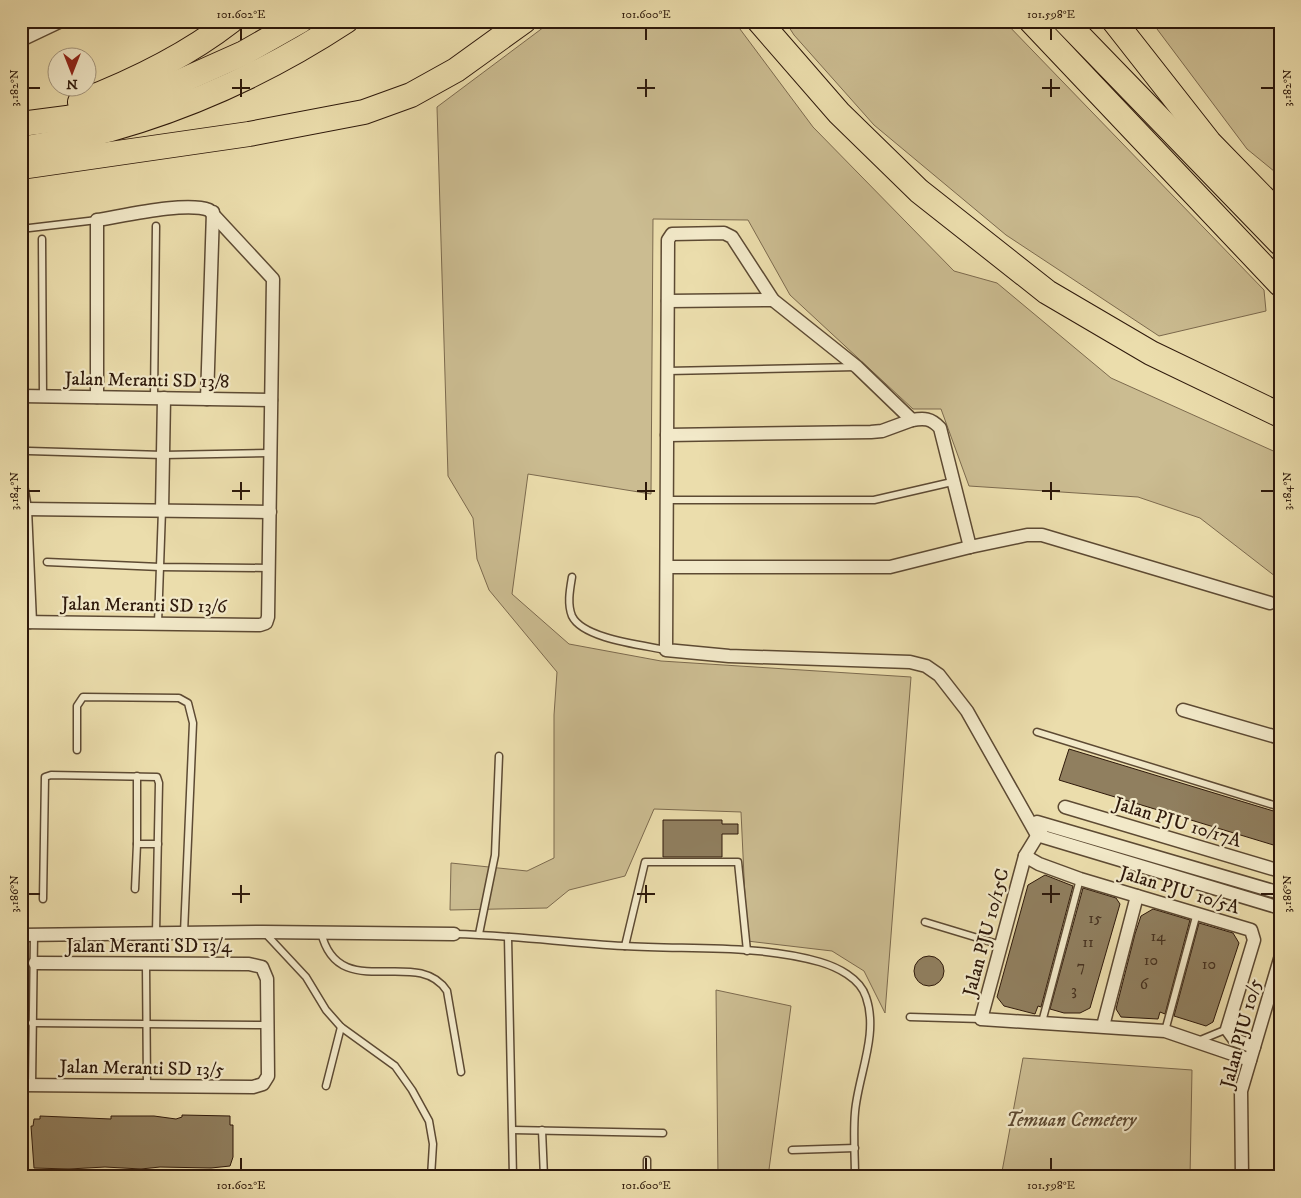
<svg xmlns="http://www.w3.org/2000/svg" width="1301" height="1198" font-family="'IM FELL DW Pica',serif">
<rect width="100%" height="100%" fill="#ebddac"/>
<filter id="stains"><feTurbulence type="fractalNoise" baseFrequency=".004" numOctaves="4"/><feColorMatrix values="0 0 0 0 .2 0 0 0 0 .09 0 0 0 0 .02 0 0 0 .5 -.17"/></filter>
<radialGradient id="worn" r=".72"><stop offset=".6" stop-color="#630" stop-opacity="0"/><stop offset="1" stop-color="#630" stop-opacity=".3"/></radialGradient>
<g fill="#cbbc91" stroke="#7c6a4e">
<path d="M552,21H734L813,127L954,271L997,283L1111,378L1280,454V580L1200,518L1138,497L969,486L941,409H913L790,295L748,220L653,219L651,494L528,474L512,594L569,644L661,661L911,677L885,1013L864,971L832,951L747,941L741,812L654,809L625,876L569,890L547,908L450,910L451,863L527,871L554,858V715L557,672L489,590L477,559L473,518L448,476L437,107Z"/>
<path d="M785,21H1004L1264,290L1266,311L1159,336L1006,235L874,125L794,35Z"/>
<path d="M1151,21H1280V176L1247,149Z"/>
<path d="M716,990L791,1006L768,1177H718Z"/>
<path d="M1023,1058L1192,1070L1190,1177H1001Z"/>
</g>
<g fill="#907f5f" stroke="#2e190b">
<path d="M1069,749L1280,813V847L1059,780Z"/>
<path d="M663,820H722V824H738V834H722V857H663Z"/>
<path d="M1045,875L1073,886L1041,1007L1038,1006L1035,1014L1004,1006L997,997L1028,885Z"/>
<path d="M1083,888L1116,898L1120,904L1090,1008L1080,1013H1064L1050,1009Z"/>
<path d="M1153,909L1190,920L1165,1014L1160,1012L1158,1019L1121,1017L1116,1009L1135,934L1141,916Z"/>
<path d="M1199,923L1233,933L1239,943L1213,1022L1206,1026L1174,1016Z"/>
<circle cx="929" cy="971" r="15"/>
<path d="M182,1115L230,1116V1125H233V1157L230,1166L211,1168L160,1167L141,1169L105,1167L69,1169L34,1168L31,1126H33L34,1119H40V1116L111,1119V1116H154L176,1119L182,1117Z"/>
</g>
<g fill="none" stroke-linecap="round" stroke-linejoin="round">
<defs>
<g id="service">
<path d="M21,229L97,220"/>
<path d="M42,239L43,396"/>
<path d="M667,371L856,367"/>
<path d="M154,398L156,226"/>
<path d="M29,451L163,455L270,453"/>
<path d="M667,500H874L952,482"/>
<path d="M47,562L160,567L269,568"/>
<path d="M572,577C570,589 567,604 572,616C583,639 643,645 666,650"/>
<path d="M158,623L162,510"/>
<path d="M1037,732L1280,807"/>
<path d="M77,750V706L83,697L179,698L188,703L193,723L184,933"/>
<path d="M137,844V776"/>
<path d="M135,889L137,844H158"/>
<path d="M43,899L45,777L51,775L157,777L159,783L156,933"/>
<path d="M925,922L1001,945"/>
<path d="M264,932L306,977L326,1010L341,1027L395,1066L412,1090L429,1121L433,1144L431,1177"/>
<path d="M321,932C338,1005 417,945 447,991L461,1072"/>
<path d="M454,934C511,935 567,943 624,946C688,950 757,944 820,962C837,967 860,978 866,997C879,1034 858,1076 855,1112C853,1134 855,1156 855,1177"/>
<path d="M479,934L495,855L499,756"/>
<path d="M508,937L513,1177"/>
<path d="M625,946L645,862H738L747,951"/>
<path d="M146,965L147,1086"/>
<path d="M910,1017L981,1019"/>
<path d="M1042,1022L1080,879"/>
<path d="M32,1023L267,1025"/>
<path d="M1165,1031L1197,913"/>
<path d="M1198,1041L1227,1029"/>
<path d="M32,1085L34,935"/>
<path d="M326,1086L341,1027"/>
<path d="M513,1130L663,1133"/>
<path d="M542,1130L544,1177"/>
<path d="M792,1150L855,1148"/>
<path d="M647,1160V1177"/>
</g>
<g id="minor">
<path d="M21,40L61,21"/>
<path d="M668,301L773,300"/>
<path d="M21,396L271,400"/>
<path d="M207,399L213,212"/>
<path d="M667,435L871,432L882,431L912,420"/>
<path d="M21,485L25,509L30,622"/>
<path d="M25,509L270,512"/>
<path d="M162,510L164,398"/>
<path d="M970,547L940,428C931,418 924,418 912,420L857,367L773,300L732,237L724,233L672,234L668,240L666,650L729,656L910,662L926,666L939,675L967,711L1037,835L1280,908"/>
<path d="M667,567H890L970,547L1027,535H1042L1270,603"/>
<path d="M21,622L260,625L266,623L268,617L273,279L209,210C186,201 123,216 97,220V397"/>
<path d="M1183,710L1280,738"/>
<path d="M1065,807L1280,871"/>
<path d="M1037,822L1280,893"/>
<path d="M1044,825L1025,856L981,1019L1165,1031L1250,1060"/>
<path d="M1025,856L1039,864L1080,879L1251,930L1254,940L1227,1029L1235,1040L1254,1047"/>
<path d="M21,935L264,932L454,934"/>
<path d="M1103,1026L1137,896"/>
<path d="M21,1085L253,1087L263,1084L268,1076L267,979L262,967L249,964L35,963"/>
<path d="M1242,1177L1241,1091L1280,959"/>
</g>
<g id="motorway">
<path d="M759,21L839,113L919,191L1047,292L1151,353L1280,415"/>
<path d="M1031,21L1280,284"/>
<path d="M1065,21L1280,243"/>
<path d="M1114,21L1209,142L1280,215"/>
<path d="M80,102C132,82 186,56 231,21"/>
<path d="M21,124L67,118L141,99L244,53L300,21"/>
<path d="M21,149C137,130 247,86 346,21"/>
<path d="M21,167L249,134L364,112L411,95L456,70L524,21"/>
</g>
</defs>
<use href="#service" stroke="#5d4a33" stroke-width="9"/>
<use href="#minor" stroke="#5d4a33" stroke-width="15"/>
<use href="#motorway" stroke="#2e190b" stroke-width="26"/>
<use href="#service" stroke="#f2e9c9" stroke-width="6"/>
<use href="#minor" stroke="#f2e9c9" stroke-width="12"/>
<use href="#motorway" stroke="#ebddac" stroke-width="24"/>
</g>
<path fill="none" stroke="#2e190b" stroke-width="2" d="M241,28V40M646,28V40M1051,28V40M241,79V97M646,79V97M1051,79V97M28,88H40M232,88H250M637,88H655M1042,88H1060M1261,88H1274M241,482V500M646,482V500M1051,482V500M28,491H40M232,491H250M637,491H655M1042,491H1060M1261,491H1274M241,885V903M646,885V903M1051,885V903M28,894H40M232,894H250M637,894H655M1042,894H1060M1261,894H1274M241,1158V1170M646,1158V1170M1051,1158V1170"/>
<g text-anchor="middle" stroke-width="4.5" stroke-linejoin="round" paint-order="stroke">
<g font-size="16" fill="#463220">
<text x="1095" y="923">15</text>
<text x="1158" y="941">14</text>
<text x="1088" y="947">11</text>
<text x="1151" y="965">10</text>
<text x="1209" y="969">10</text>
<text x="1081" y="971">7</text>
<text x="1144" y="989">6</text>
<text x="1074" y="995">3</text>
</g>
<g font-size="19" fill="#2e190b" stroke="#f2e9c9">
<text transform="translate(147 379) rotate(1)" y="7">Jalan Meranti SD 13/8</text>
<text transform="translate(144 604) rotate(1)" y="7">Jalan Meranti SD 13/6</text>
<text transform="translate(1178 821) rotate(17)" y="7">Jalan PJU 10/17A</text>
<text transform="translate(1180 889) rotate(17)" y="7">Jalan PJU 10/5A</text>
<text transform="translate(985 932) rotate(-75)" y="7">Jalan PJU 10/15C</text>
<text x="149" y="952">Jalan Meranti SD 13/4</text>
<text transform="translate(1240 1033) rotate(-75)" y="7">Jalan PJU 10/5</text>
<text transform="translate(142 1067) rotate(1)" y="7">Jalan Meranti SD 13/5</text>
</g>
<g font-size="19" font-style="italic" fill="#5d4a33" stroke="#f2e9c9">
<text x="1071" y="1126">Temuan Cemetery</text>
</g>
</g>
<rect width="1301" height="1198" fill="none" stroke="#ebddac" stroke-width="55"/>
<g transform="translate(72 72) rotate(180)"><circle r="24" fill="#f2e9c9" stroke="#a4967d"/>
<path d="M0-4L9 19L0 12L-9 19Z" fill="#8f2418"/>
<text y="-8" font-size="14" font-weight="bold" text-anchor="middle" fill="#2e190b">N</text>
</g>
<rect x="28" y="28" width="1246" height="1142" fill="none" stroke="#2e190b" stroke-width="2"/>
<g font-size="12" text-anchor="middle" fill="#2e190b">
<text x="241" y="18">101.602°E</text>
<text x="646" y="18">101.600°E</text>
<text x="1051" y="18">101.598°E</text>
<text transform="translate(1287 88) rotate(-90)" y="4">3.182°N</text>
<text transform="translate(14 88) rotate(-90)" y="4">3.182°N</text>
<text transform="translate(1287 491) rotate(-90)" y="4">3.184°N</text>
<text transform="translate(14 491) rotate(-90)" y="4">3.184°N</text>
<text transform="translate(1287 894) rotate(-90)" y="4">3.186°N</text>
<text transform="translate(14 894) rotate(-90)" y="4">3.186°N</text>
<text x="241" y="1189">101.602°E</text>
<text x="646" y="1189">101.600°E</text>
<text x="1051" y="1189">101.598°E</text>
</g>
<rect width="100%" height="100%" filter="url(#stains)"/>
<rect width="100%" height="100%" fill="url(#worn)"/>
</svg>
